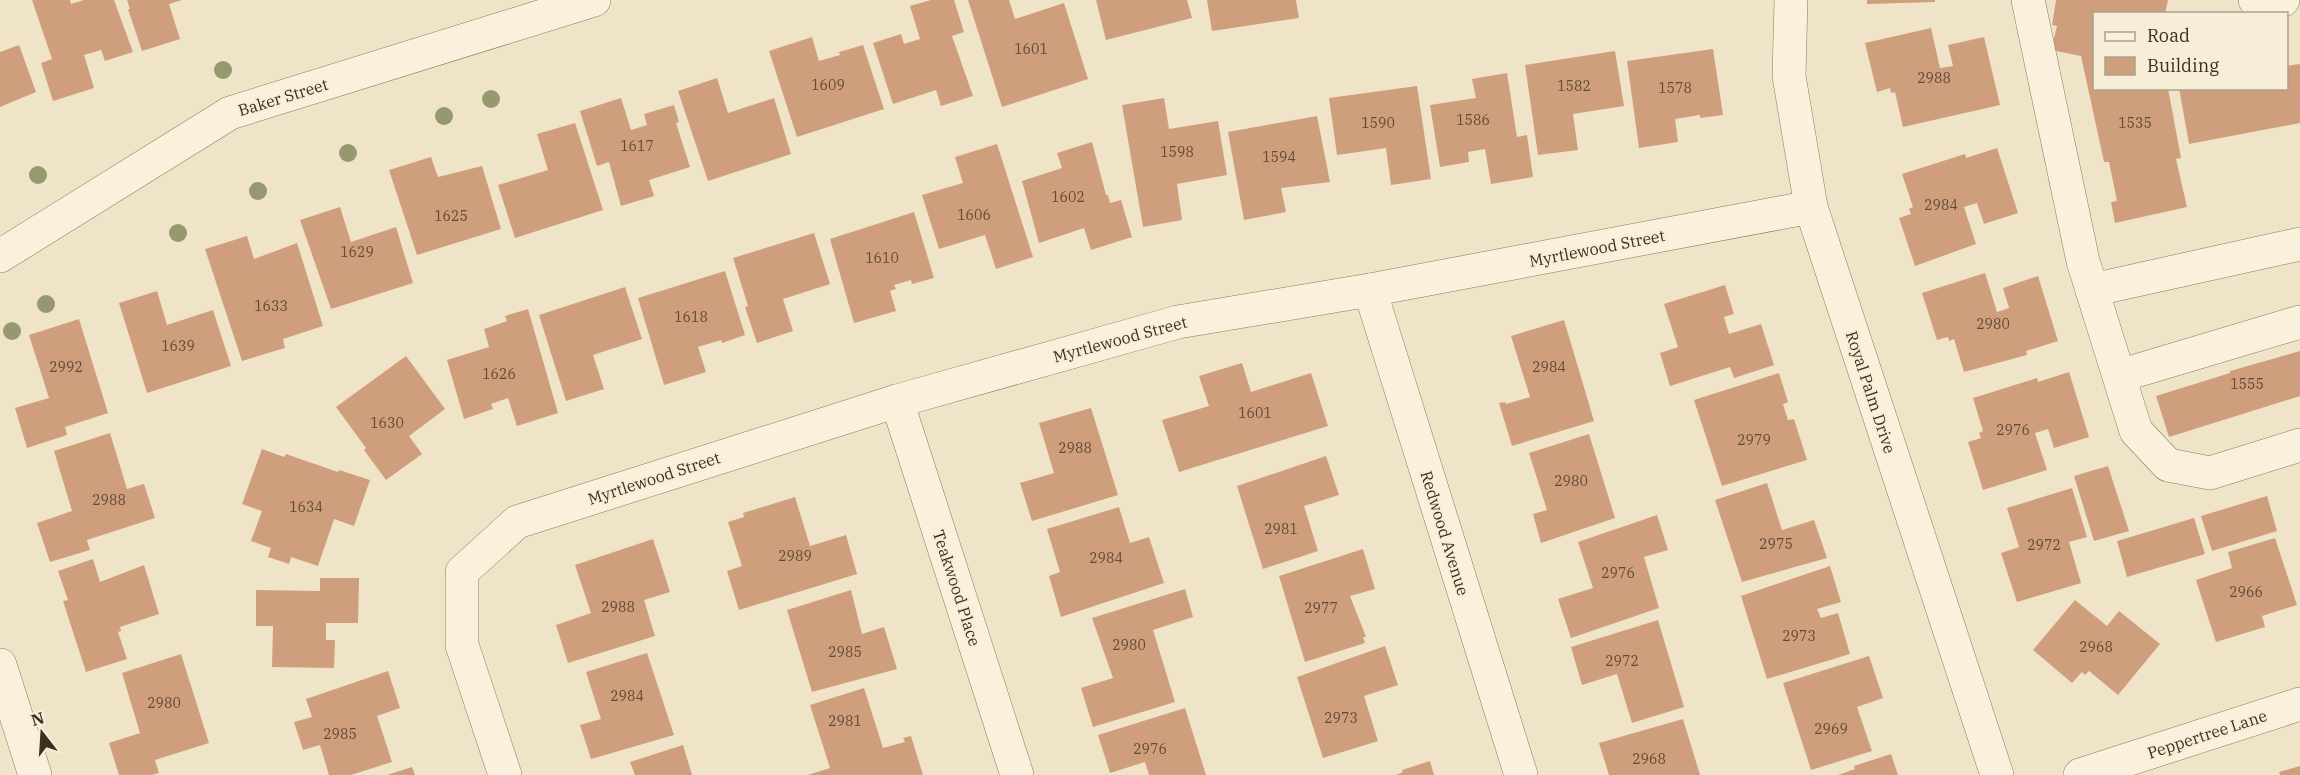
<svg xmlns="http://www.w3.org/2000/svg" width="2300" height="775" font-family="'IBM Plex Serif',serif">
<rect width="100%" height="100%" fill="#f0e4c8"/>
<g fill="#cf9f7d">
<path d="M32,0H70L71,4L84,0H114L133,52L105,61L101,50L84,55L94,88L53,101L41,63L52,59Z"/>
<path d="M127,0H182L169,4L180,39L142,51L128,9H130Z"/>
<path d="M931,0H954L964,32L952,36L973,96L941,106L936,90L893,104L873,43L901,34L904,44L920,39L910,6Z"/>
<path d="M968,0H1009L1015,19L1064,3L1088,79L1002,107Z"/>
<path d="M1096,0H1187L1192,18L1106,40Z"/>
<path d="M1207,0H1296L1299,18L1212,31Z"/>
<path d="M1867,0H1935V2L1867,4Z"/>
<path d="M2056,0H2168L2165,14H2094V88H2168L2181,158L2176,159L2187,207L2115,223L2111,202L2117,201L2109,162H2104L2081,56L2051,50L2057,26L2052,25Z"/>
<path d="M1931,28L1940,68L1953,66L1948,45L1984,37L2000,105L1903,127L1895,92L1891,93L1890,88L1877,92L1865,43Z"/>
<path d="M812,37L819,61L840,55L839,52L863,45L884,109L797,137L769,51Z"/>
<path d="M19,45L36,92L0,107V52Z"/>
<path d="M1713,49L1723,115L1700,118V115L1675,119L1678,142L1639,148L1627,61Z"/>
<path d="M1615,51L1624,106L1573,114L1578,150L1538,155L1525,65Z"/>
<path d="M2300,64V123L2189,144L2179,88H2286V66Z"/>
<path d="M1507,73L1517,137L1527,135L1533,177L1491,184L1485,149L1468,152L1469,162L1440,167L1430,105L1476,98L1472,79Z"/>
<path d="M717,78L728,113L774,98L791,154L708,181L678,91Z"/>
<path d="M1417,86L1431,179L1391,185L1386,148L1337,155L1329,98Z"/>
<path d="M621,98L631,130L647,125L644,114L674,105L679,122L676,123L690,167L649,180L654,196L621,206L609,162L597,166L580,111Z"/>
<path d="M1164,98L1169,129L1218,121L1227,175L1177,184L1182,220L1143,227L1122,105Z"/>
<path d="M1317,116L1330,182L1281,188L1286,212L1244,220L1228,132Z"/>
<path d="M575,123L603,210L515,238L498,185L548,170L537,134Z"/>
<path d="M1092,142L1106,195H1108L1110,203L1121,200L1132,237L1091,250L1084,228L1039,243L1022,181L1062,168L1057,153Z"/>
<path d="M997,144L1033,257L996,269L985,235L939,249L922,195L963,183L955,157Z"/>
<path d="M1997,148L2018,213L1984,224L1977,203L1964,207L1976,244L1915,266L1899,218L1911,214L1909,209L1913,207L1902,174L1965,154L1966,158Z"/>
<path d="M431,157L438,177L482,166L501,229L417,255L389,170Z"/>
<path d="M340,207L351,242L396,227L413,283L331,309L300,220Z"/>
<path d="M914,212L934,278L912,284L911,280L894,285L896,289L890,291L896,311L854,323L830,239Z"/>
<path d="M814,233L830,284L783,299L793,331L757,343L745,307L748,306L733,258Z"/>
<path d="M247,236L254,259L297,243L323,326L283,339L285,348L242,361L205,249Z"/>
<path d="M725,271L745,335L722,343L721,340L698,347L706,372L664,385L638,298Z"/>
<path d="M1985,273L1997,312L2009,308L2003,288L2038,276L2058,341L2026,351L2027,355L1964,372L1954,339L1949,341L1948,337L1937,340L1922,293Z"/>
<path d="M1725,285L1734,314L1724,317L1729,334L1761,324L1774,365L1734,378L1730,367L1670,386L1660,353L1678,347L1664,304Z"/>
<path d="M625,287L642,339L593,355L604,389L566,401L539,315Z"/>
<path d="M157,291L167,325L213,310L231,366L147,393L119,303Z"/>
<path d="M528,309L558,413L517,426L508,398L491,404L493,409L464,419L447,360L489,347L484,329L507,321L505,316Z"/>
<path d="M79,319L108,413L65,427L67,435L27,448L15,408L49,398L29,335Z"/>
<path d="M1564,320L1594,421L1512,446L1499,403L1505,402L1506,404L1530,397L1511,336Z"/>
<path d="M2300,351V396L2169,437L2156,396L2230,373V371Z"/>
<path d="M406,356L445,409L409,436L422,454L386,480L364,450L366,448L336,407Z"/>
<path d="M1242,363L1251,392L1311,373L1328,426L1179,472L1162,420L1209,406L1199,376Z"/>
<path d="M2069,372L2089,437L2054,448L2048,429L2035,433L2047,470L1983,490L1968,442L1981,438L1979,433L1983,431L1973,398L2037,378L2038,382Z"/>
<path d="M1779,373L1788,402L1783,404L1788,420L1794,419L1807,460L1722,486L1694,400Z"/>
<path d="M1091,408L1118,495L1032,521L1020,483L1054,473L1039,423Z"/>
<path d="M110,433L127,489L144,484L155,518L87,540L90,550L50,562L37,523L72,511L54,451Z"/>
<path d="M1589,434L1615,518L1541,543L1533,514L1547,510L1529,453Z"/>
<path d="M262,449L284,457L286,454L338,472L339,470L370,480L354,526L334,519L318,566L291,557L289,564L268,557L271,548L251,541L262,511L242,504Z"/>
<path d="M1326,456L1339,495L1304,506L1318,551L1263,569L1237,486Z"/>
<path d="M2108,466L2129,531L2094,541L2074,476Z"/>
<path d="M1767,483L1782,530L1814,520L1827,558L1742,582L1715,500Z"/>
<path d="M2072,488L2087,537L2069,542L2081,583L2017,602L2001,553L2019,547L2007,508Z"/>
<path d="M2267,496L2277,531L2212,551L2201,516Z"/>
<path d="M795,497L810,546L846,535L857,574L739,610L727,571L742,566L728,522L744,517L743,513Z"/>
<path d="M1119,507L1130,543L1149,537L1164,583L1061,617L1049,576L1060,572L1047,529Z"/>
<path d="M1657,515L1668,550L1644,557L1659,608L1571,638L1558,599L1593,588L1578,542Z"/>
<path d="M2194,518L2205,554L2127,577L2117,541Z"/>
<path d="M2275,538L2297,605L2262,616L2265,627L2216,642L2196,580L2232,568L2228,552Z"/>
<path d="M653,539L670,592L644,600L655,636L568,663L556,625L591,613L575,565Z"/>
<path d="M1363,549L1375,589L1350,596L1366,637H1363L1365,643L1305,662L1279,576Z"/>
<path d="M93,559L100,582L144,565L159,614L120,627L121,631L118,632L127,659L86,672L63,601L68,600L58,571Z"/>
<path d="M1830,566L1841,602L1817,609L1821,618L1838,613L1850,654L1767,679L1741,596Z"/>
<path d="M320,578H359L358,623H326V640H335L334,668L272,667L273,626H256V590L320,591Z"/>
<path d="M1185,589L1193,617L1153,630L1175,702L1093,727L1081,688L1113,678L1092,618Z"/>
<path d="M851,590L862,634L884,627L897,669L812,692L787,610Z"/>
<path d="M2075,600L2107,626L2119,611L2160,644L2118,695L2089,671L2085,675L2082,672L2072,683L2033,650Z"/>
<path d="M1658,620L1684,707L1632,723L1617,674L1582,685L1571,647Z"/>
<path d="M1385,646L1398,685L1364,696L1378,741L1323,758L1297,677Z"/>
<path d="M647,653L674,735L591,759L580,725L601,719L586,672Z"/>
<path d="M181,654L209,743L155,760L159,773L151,775H119L109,743L140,733L122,673Z"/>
<path d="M1869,656L1883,698L1857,707L1872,751L1811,770L1783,683Z"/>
<path d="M388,671L400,708L377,716L392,762L351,775H329L320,745L303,750L294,722L312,717L306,699Z"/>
<path d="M864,688L883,748L905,742L903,738L911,736L923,775H808L830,768L810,705Z"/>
<path d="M1185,708L1206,775H1149L1145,762L1110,773L1098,735Z"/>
<path d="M1683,719L1700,775H1609L1599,743Z"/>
<path d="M683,745L692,775H635L630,762Z"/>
<path d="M1891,754L1898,775H1838L1855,769L1854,766Z"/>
<path d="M1430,761L1434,775H1396L1403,772L1402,770Z"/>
<path d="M2300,766V775H2280L2279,772Z"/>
<path d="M412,767L415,775H387Z"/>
</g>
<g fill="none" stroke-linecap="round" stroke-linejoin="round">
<defs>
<g id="minor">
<path d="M1791,0L1789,76L1811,207L1997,775"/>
<path d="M2028,0L2083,261L2136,431L2168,465L2210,473L2300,445"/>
<path d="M2255,0H2283"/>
<path d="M0,256L230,113L594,0"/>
<path d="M1370,290L1521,775"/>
<path d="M2092,290L2300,244"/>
<path d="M2119,376L2300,322"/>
<path d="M897,401L1017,775"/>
<path d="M0,665L35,775"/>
<path d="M505,775L462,645V572L517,522L897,401L1178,322L1370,290L1811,207"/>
<path d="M2080,775L2300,704"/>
</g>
</defs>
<use href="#minor" stroke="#8d765c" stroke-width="34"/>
<use href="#minor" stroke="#faf1dc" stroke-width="33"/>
</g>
<g fill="#96986f">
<circle cx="223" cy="70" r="9"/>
<circle cx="491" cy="99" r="9"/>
<circle cx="444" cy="116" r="9"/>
<circle cx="348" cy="153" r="9"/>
<circle cx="38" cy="175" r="9"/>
<circle cx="258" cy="191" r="9"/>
<circle cx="178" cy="233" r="9"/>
<circle cx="46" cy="304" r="9"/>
<circle cx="12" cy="331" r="9"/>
</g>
<g text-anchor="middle" stroke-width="4.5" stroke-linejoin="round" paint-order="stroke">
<g font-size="14" fill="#624a37">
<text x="1031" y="54">1601</text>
<text x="1934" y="83">2988</text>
<text x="828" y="90">1609</text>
<text x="1574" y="91">1582</text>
<text x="1675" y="93">1578</text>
<text x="1473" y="125">1586</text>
<text x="1378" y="128">1590</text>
<text x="2135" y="128">1535</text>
<text x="637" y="151">1617</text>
<text x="1177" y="157">1598</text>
<text x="1279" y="162">1594</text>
<text x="1068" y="202">1602</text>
<text x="1941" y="210">2984</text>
<text x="974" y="220">1606</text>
<text x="451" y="221">1625</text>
<text x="357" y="257">1629</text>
<text x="882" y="263">1610</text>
<text x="271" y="311">1633</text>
<text x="691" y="322">1618</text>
<text x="1993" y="329">2980</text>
<text x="178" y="351">1639</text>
<text x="66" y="372">2992</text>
<text x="1549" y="372">2984</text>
<text x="499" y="379">1626</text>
<text x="2247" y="389">1555</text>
<text x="1255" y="418">1601</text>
<text x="387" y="428">1630</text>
<text x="2013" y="435">2976</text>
<text x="1754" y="445">2979</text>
<text x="1075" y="453">2988</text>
<text x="1571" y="486">2980</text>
<text x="109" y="505">2988</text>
<text x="306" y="512">1634</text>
<text x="1281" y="534">2981</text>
<text x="1776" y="549">2975</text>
<text x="2044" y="550">2972</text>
<text x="795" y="561">2989</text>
<text x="1106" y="563">2984</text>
<text x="1618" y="578">2976</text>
<text x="2246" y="597">2966</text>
<text x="618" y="612">2988</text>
<text x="1321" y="613">2977</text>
<text x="1799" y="641">2973</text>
<text x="1129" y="650">2980</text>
<text x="2096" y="652">2968</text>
<text x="845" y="657">2985</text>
<text x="1622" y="666">2972</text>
<text x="627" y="701">2984</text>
<text x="164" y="708">2980</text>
<text x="1341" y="723">2973</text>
<text x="845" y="726">2981</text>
<text x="1831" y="734">2969</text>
<text x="340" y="739">2985</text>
<text x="1150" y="754">2976</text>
<text x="1649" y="764">2968</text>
</g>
<g font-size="16" fill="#3d2e20" stroke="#f7eed8">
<text transform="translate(283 97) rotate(-17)" y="6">Baker Street</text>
<text transform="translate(1597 248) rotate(-11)" y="6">Myrtlewood Street</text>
<text transform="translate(1120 339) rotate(-15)" y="6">Myrtlewood Street</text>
<text transform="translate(1871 392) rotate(72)" y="6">Royal Palm Drive</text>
<text transform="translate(654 478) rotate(-18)" y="6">Myrtlewood Street</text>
<text transform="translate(1445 533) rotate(73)" y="6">Redwood Avenue</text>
<text transform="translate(957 588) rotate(72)" y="6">Teakwood Place</text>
<text transform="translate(2207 734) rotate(-18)" y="6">Peppertree Lane</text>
</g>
</g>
<rect x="2093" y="12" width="195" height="78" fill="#f7eed8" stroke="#ada18e" stroke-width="1.5"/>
<rect x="2105" y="32" width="30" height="9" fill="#faf1dc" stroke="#ada18e" stroke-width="1.5"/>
<text x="2147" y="42" font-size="18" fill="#3d2e20">Road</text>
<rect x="2105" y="57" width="30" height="18" fill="#cf9f7d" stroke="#ada18e" stroke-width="1.5"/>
<text x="2147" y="72" font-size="18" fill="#3d2e20">Building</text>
<g transform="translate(42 733) rotate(343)" stroke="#f7eed8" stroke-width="4.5" paint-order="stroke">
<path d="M0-4.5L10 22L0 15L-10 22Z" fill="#3d2e20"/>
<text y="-9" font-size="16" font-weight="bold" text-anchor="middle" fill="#3d2e20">N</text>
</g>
</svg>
